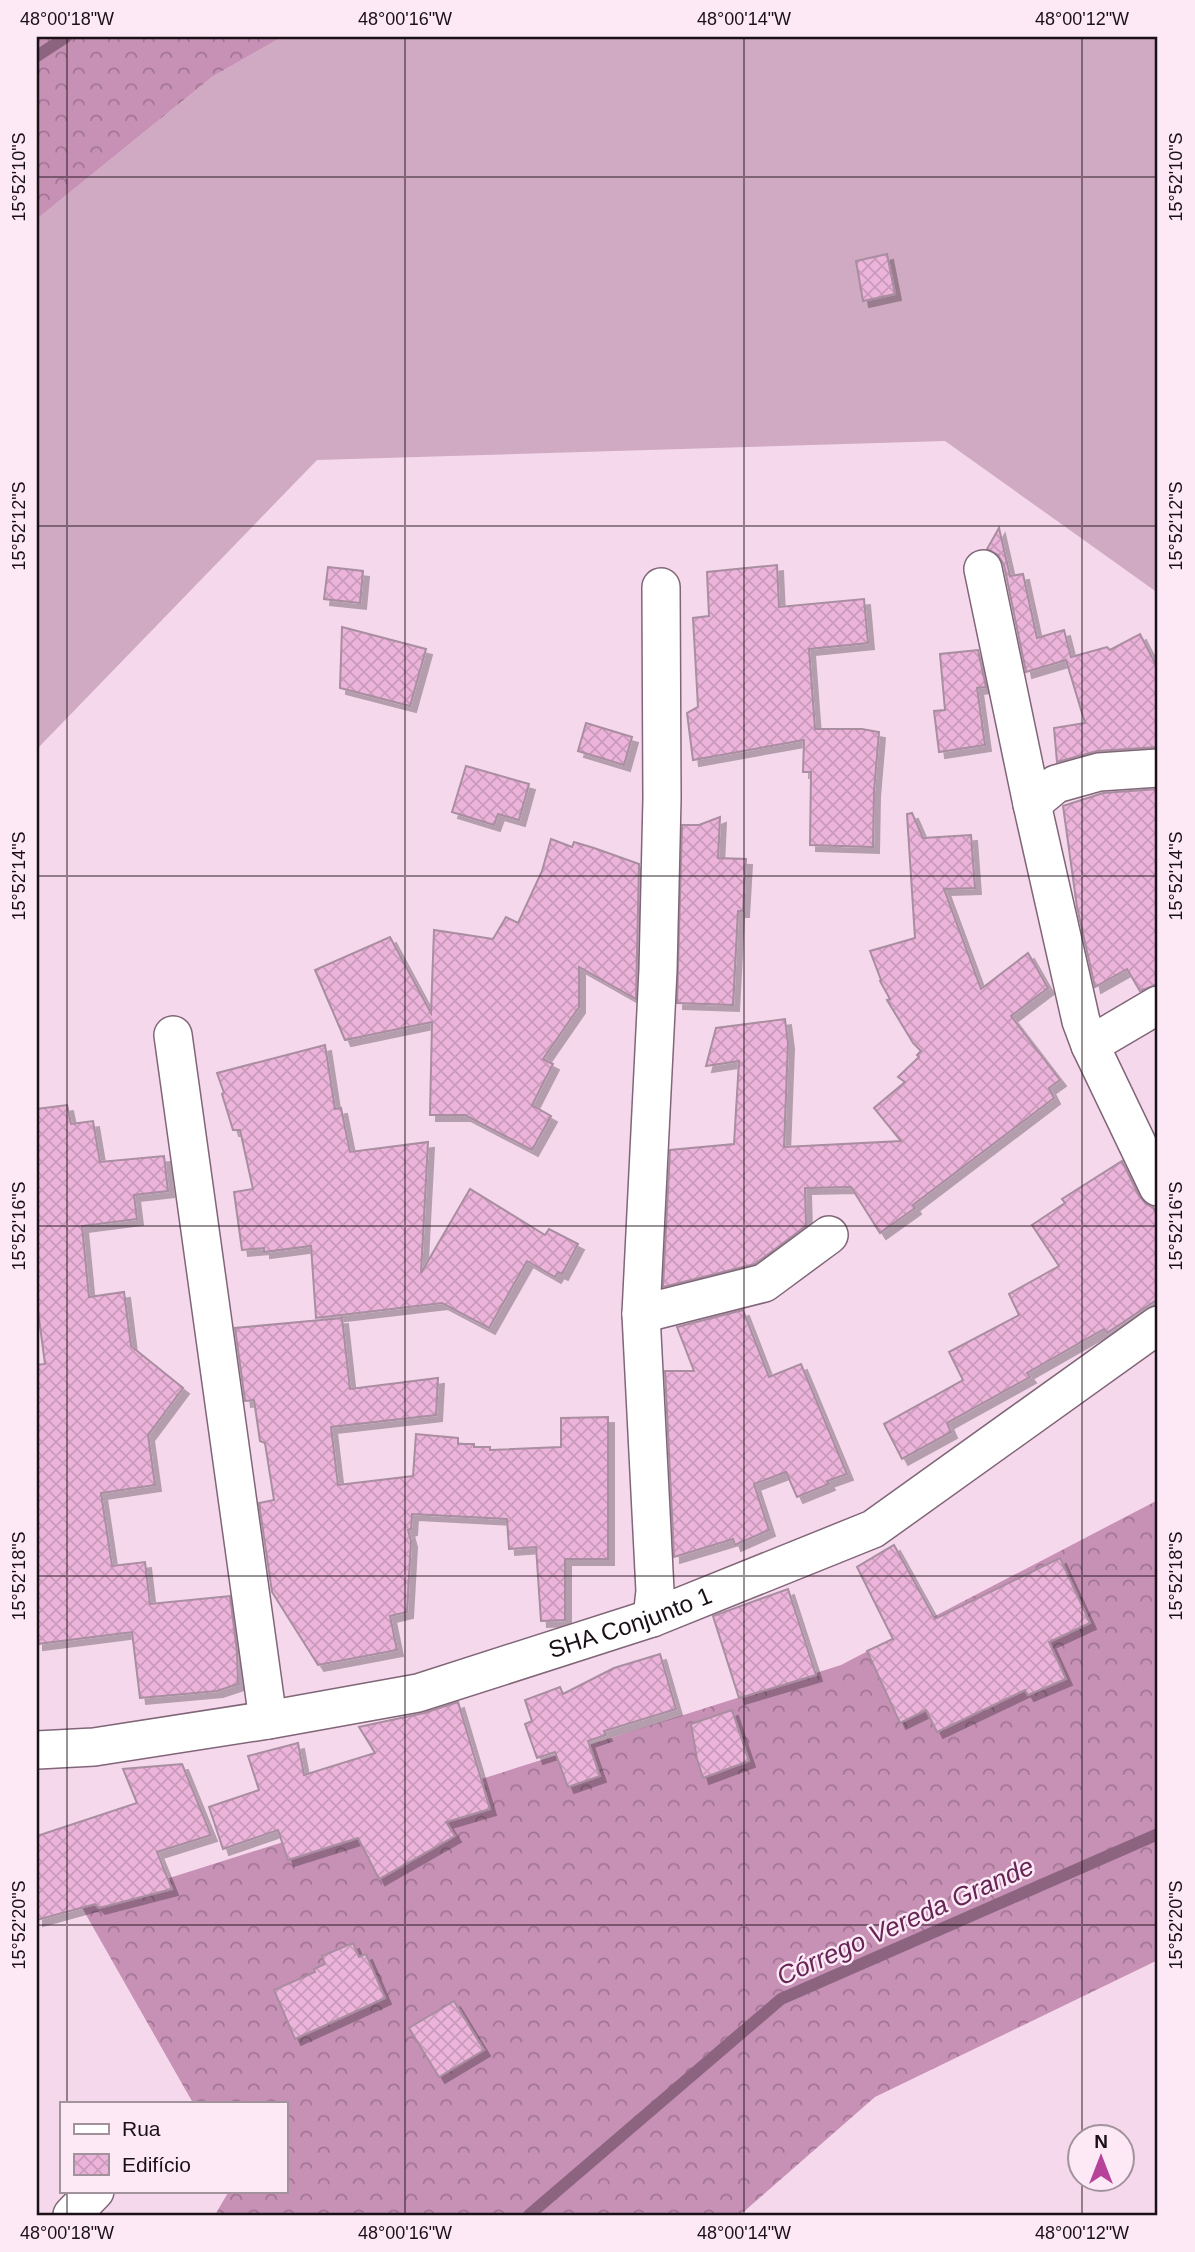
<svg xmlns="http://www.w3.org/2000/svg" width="1195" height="2252" font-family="Arial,sans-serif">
<defs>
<pattern id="forest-crowns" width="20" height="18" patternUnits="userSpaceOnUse" patternTransform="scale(1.75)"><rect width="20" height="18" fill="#c791b6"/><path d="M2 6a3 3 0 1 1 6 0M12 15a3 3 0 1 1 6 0" fill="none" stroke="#a17593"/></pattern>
<pattern id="building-cross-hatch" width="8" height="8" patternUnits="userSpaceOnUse" patternTransform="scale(1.75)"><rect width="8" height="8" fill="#ecb4da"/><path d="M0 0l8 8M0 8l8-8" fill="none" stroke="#ca9aba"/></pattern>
<filter id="shadow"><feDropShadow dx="6" dy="6" stdDeviation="0" flood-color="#0004"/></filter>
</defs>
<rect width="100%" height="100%" fill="#f6d8ec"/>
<path fill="#d0aac3" d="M282,37H1158V593L945,441L317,460L37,749V219L212,77Z"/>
<g fill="url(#forest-crowns)">
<path d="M37,37H282L212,77L37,219Z"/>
<path d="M1158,1500V1960L875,2097L740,2215H215L229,2191H285V2103H193L81,1906L841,1665Z"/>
</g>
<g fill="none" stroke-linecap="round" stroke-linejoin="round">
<g stroke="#8c6480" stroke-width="12">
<path d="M37,56L66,37"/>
<path d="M529,2215L781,1999L1158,1834"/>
</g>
</g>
<g fill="url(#building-cross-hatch)" stroke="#a98da0" stroke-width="2" filter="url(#shadow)">
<path d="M887,254L895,294L863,301L856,261Z"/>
<path d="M999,528L1010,576L1023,574L1037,638L1064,630L1071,657L1107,647L1110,650L1140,634L1158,669V747L1097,751L1057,762L1054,728L1085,723L1066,660L1026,672L1004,565L998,555L987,549Z"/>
<path d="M777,565L779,607L864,599L868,643L809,649L815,729H862L879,732L874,791L873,847L810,845L811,772H803L804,740L693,760L687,713L698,707L693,618L709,616L707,572Z"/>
<path d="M328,567L363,571L360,603L324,599Z"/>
<path d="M342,627L426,649L410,706L340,688Z"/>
<path d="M978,650L986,687L977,688L985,745L939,752L934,711L945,710L940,654Z"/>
<path d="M586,723L632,737L624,765L578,751Z"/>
<path d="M466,766L529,784L519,820L498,814L494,825L452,812Z"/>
<path d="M1158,789V984L1140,991L1127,969L1095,987L1077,907L1063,806L1103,793Z"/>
<path d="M912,813L923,838L971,835L975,888L944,889L981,989L1028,953L1048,988L1011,1016L1060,1080L1049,1088L1054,1098L913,1205L915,1208L880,1233L851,1187L805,1188L806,1226L755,1264L663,1287L670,1150L734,1144L739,1061L706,1066L716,1028L785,1019L788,1043L784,1147L901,1141L874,1108L905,1082L898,1077L919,1057L917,1055L921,1051L913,1043L887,1000L890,999L880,981L881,980L870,951L915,938L907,814Z"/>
<path d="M720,817L718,858L746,859L743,911H738L733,1005L677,1003L682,825H699Z"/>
<path d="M551,839L572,847L574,842L594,848L639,864L636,999L579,967V1007L543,1059L553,1064L532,1105L551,1116L532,1150L465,1115H430L432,1022L345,1040L315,970L390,937L431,1013L434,930L493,939L506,917L518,923L542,871Z"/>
<path d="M325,1045L335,1109L341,1108L350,1152L428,1142L421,1273L470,1189L545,1235L549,1229L578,1244L562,1274L558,1272L555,1277L527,1261L489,1328L442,1303L316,1318L311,1246L264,1252V1248L242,1250L234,1192L253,1189L240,1130H233L222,1094L224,1093L217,1073Z"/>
<path d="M67,1105L71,1124L93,1121L100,1162L164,1156L168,1191L134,1195L137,1219L82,1226L89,1297L124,1292L131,1346L183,1388L148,1435L155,1485L101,1493L112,1566L145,1562L150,1604L230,1596L237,1652L238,1684L217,1691L140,1698L132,1632L37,1644V1365L45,1364L37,1303V1109Z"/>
<path d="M1122,1161L1139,1196L1146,1204L1153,1207L1158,1217V1299L1107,1333L1104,1329L1027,1373L1030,1377L947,1423L951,1432L902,1459L884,1424L963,1380L949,1352L1019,1315L1009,1294L1059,1266L1032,1225L1065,1203L1062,1199Z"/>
<path d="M743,1310L769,1377L801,1364L847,1474L827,1481L829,1484L797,1497L786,1472L754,1484L769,1530L735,1545L733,1539L674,1557L665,1371H694L677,1327Z"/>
<path d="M342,1318L350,1389L438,1378L436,1415L331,1427L338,1485L413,1476L416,1434L458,1438V1444H474V1447H490V1450L561,1447V1418L608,1417V1559H565V1620L541,1621L536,1547L509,1549L507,1519L412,1514L411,1529L408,1530L411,1541L407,1612L390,1616L397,1650L318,1665L272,1592L259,1503L274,1500L265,1443L260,1441L254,1400L245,1401L235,1328Z"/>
<path d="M894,1545L935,1619L1060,1558L1090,1623L1049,1642L1066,1679L1028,1695L1025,1690L937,1732L926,1710L900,1723L867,1651L893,1639L857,1567Z"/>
<path d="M788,1589L816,1675L739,1698L713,1616Z"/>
<path d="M660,1654L676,1709L604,1731L606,1735L588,1741L600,1776L568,1787L555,1752L537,1758L525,1724L532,1721L525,1700L560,1687L563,1694L614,1668Z"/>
<path d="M458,1702L490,1809L446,1822L455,1836L379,1879L358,1838L288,1860L278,1830L223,1849L209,1807L259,1790L248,1756L298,1743L304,1775L375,1753L359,1727L424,1713Z"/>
<path d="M732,1710L749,1761L703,1778L697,1759L691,1724Z"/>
<path d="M182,1764L211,1835L157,1852L172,1889L99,1908L95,1904L37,1920V1836L137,1803L123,1769Z"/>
<path d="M353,1943L359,1957L366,1954L385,1998L295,2039L274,1990L315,1972L314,1969L325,1964L322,1956Z"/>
<path d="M454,2001L484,2050L439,2077L409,2028Z"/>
</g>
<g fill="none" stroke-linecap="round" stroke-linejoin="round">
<defs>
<g id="minor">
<path d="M983,569L1032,804L1081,1021L1090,1045L1158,1187"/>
<path d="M1032,804L1056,784L1099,772L1158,768"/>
<path d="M173,1035L268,1720"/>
<path d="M1090,1045L1158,1005"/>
<path d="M641,1314L764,1283L829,1235"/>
<path d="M652,1618L655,1591L641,1314L658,970L662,799L661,587"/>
<path id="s1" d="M37,1750L94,1747L268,1720L418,1693L652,1618L873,1529L1158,1325"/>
<path d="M72,2215L95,2191"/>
</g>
</defs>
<use href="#minor" stroke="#806678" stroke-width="40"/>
<use href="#minor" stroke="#fff" stroke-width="37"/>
</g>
<path fill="none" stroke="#1a1017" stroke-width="2" stroke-opacity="0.45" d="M67,37V2103M405,37V2215M744,37V2215M1082,37V2136M37,177H1158M37,526H1158M37,876H1158M37,1226H1158M37,1576H1158M37,1925H1158M1082,2178V2215M67,2191V2215"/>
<g text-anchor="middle" stroke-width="5" stroke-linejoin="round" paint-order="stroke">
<g font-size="24" fill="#1a1017" stroke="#fce9f5">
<text dy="8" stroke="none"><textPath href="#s1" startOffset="609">SHA Conjunto 1</textPath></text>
</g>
<g font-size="26" font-style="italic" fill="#642454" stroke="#fce9f5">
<text transform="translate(905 1921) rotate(-24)" y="9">Córrego Vereda Grande</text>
</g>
</g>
<rect width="1195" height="2252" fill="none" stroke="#fce9f5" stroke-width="77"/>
<rect x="60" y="2102" width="228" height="91" fill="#fce9f5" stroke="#a2929c" stroke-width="2"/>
<rect x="74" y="2124" width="35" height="10" fill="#ffffff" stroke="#a2929c" stroke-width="2"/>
<text x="122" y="2136" font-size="21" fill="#1a1017">Rua</text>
<rect x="74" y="2154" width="35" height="21" fill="url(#building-cross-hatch)" stroke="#a2929c" stroke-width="2"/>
<text x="122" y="2172" font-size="21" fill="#1a1017">Edifício</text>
<g transform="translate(1101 2158)"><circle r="33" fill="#fce9f5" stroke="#a2929c" stroke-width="2"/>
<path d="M0-5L12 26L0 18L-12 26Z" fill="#b6429a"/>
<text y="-10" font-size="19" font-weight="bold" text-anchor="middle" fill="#1a1017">N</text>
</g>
<rect x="38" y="38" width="1118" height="2176" fill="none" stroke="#1a1017" stroke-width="2.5"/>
<g font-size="18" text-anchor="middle" fill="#1a1017">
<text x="67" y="25">48°00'18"W</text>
<text x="405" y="25">48°00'16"W</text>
<text x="744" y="25">48°00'14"W</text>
<text x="1082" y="25">48°00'12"W</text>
<text transform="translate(19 177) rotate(-90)" y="6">15°52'10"S</text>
<text transform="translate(1176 177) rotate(-90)" y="6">15°52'10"S</text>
<text transform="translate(19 526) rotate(-90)" y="6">15°52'12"S</text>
<text transform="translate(1176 526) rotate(-90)" y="6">15°52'12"S</text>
<text transform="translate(19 876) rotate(-90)" y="6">15°52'14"S</text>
<text transform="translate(1176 876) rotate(-90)" y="6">15°52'14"S</text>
<text transform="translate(19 1226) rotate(-90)" y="6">15°52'16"S</text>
<text transform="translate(1176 1226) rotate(-90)" y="6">15°52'16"S</text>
<text transform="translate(19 1576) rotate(-90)" y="6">15°52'18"S</text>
<text transform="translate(1176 1576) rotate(-90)" y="6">15°52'18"S</text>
<text transform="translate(19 1925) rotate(-90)" y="6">15°52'20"S</text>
<text transform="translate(1176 1925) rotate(-90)" y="6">15°52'20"S</text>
<text x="67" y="2239">48°00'18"W</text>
<text x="405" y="2239">48°00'16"W</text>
<text x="744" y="2239">48°00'14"W</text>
<text x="1082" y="2239">48°00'12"W</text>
</g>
</svg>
